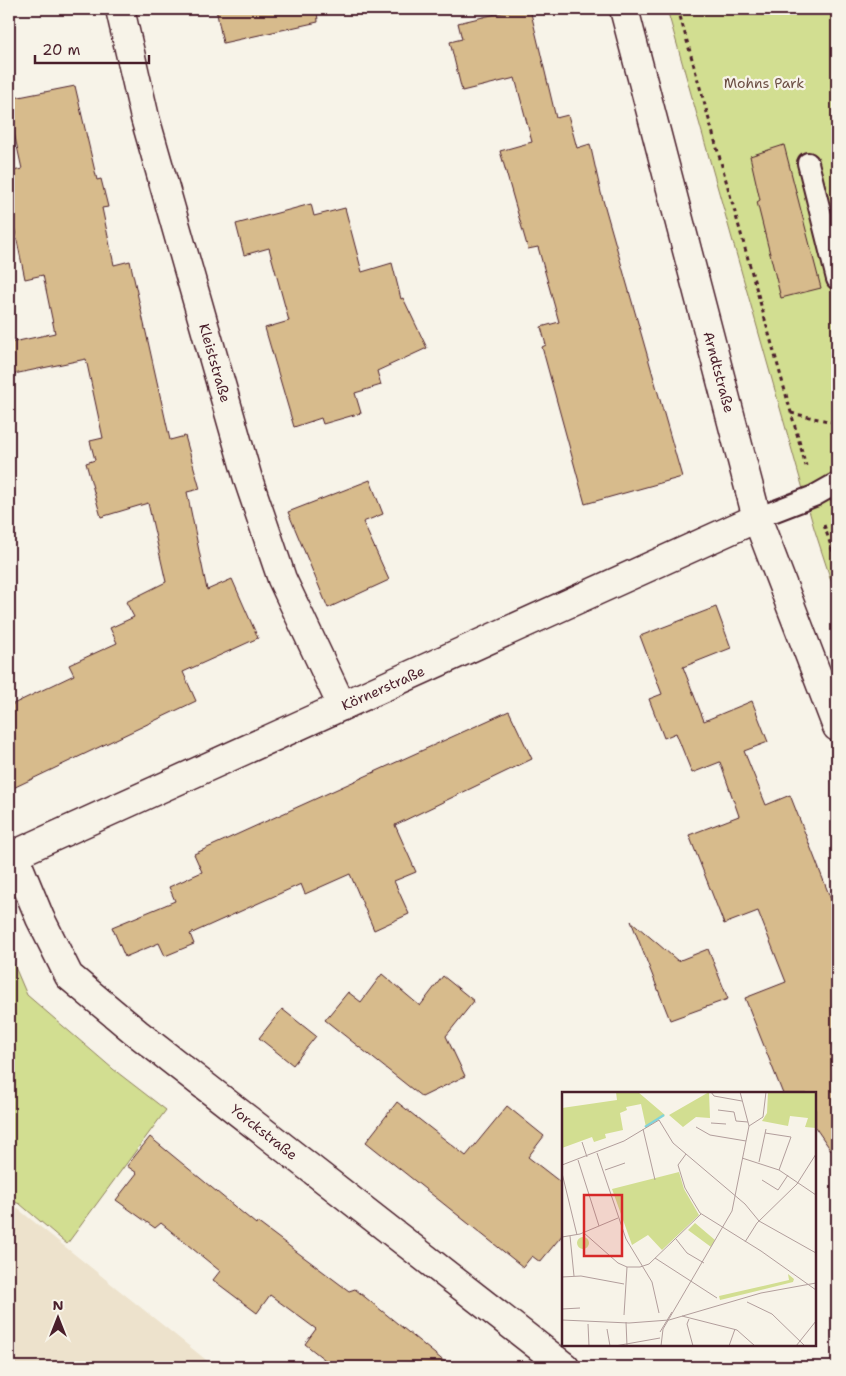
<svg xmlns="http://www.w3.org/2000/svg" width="846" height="1376" font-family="'Shantell Sans',sans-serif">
<rect width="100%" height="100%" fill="#f7f3e8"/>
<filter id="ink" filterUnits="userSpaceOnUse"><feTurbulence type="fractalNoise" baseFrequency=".02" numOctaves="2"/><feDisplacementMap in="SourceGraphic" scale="10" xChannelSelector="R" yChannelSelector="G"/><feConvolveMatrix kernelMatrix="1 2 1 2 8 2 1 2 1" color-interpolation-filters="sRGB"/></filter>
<g filter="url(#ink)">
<path fill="#ede2cc" d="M9,1206L18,1209L215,1367H9Z"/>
<g fill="#d2de91" stroke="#8e7e5e">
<path d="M667,9H837V599L814,528Z"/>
<path d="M9,953L27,995L113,1069L166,1110L67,1244L20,1204L9,1200Z"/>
</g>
<g fill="#d7bb8c" stroke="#4a1f2b">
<path d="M216,9H317L318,22L223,43Z"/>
<path d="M517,9H530L556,118L568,115L577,148L590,144L601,193L682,477L585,504L542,347L546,345L541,327L559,322L538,247L528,249L500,151L532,142L515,78L462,91L450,42L462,39L458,23Z"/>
<path d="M75,86L97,180L101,179L108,207L102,208L114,265L130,261L170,440L185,436L200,489L187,492L207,590L232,579L258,638L183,672L196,701L9,790V706L74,675L69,665L117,643L110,628L134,617L126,602L166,582L148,503L101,517L86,463L95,460L90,441L103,438L86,359L9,375V343L55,333L43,275L25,279L9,202V172L22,169L9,110V99Z"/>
<path d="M784,145L821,288L781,298L757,202L760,200L750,156Z"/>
<path d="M311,204L314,216L345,208L362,272L392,263L401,299L403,298L427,348L377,371L381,385L355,393L361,413L323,424L321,418L294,427L265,328L289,321L269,248L244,255L236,224Z"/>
<path d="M370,480L383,514L363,522L389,580L328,608L288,512Z"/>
<path d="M716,607L731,648L683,667L704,721L752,701L768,742L744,751L766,805L790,795L837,915V1159L815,1127V1094H783L745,998L786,982L758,911L724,924L689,835L739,816L720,762L692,773L676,733L664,738L649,699L662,694L640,636Z"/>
<path d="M509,711L532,759L395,825L416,872L394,881L409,914L374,930L350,874L305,894L301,884L190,934L194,944L165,956L159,943L125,957L112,927L175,901L169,887L202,872L194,854Z"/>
<path d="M631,921L678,961L708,949L728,999L670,1020Z"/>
<path d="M382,974L420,1006L443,976L474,1001L446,1036L465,1076L422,1097L325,1020L348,992L361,1002Z"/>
<path d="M282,1009L316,1036L293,1065L259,1038Z"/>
<path d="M397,1102L466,1156L507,1106L544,1136L528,1157L564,1185V1233L540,1262L532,1256L523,1267L366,1142Z"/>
<path d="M150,1137L256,1224L257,1222L349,1291L355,1289L451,1367H334L305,1344L316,1329L270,1295L257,1313L213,1280L220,1271L161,1223L155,1228L116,1200L137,1173L127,1166Z"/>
</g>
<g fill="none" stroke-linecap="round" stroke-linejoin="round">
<defs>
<g id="service">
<path d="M808,163L837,279"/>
<path d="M757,518L814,496L837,483"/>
</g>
<g id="minor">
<path d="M120,9L145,118L248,479L282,579L342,706"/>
<path d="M624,9L757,518L837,727"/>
<path d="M14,855L40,918L69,976L137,1033L565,1367"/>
<path d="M9,857L757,518"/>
</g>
</defs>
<use href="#service" stroke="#4a1f2b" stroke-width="24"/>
<use href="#minor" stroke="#4a1f2b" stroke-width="31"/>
<g stroke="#4a1f2b" stroke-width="3" stroke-dasharray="4 4" stroke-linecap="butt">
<path d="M678,9L806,466"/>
<path d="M791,413L837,423"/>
<path d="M824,525L837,564"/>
</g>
<use href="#service" stroke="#f7f3e8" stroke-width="20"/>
<use href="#minor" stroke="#f7f3e8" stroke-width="28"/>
</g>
</g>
<g text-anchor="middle" stroke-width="4.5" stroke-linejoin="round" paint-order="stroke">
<g font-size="14" fill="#6c4f44" stroke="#f7f3e8">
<text x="764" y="88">Mohns Park</text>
</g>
<g font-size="14" fill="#4a1f2b" stroke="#f7f3e8">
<text transform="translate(215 363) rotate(74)" y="5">Kleiststraße</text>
<text transform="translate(719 372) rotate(75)" y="5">Arndtstraße</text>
<text transform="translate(383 688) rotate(-24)" y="5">Körnerstraße</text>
<text transform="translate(264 1132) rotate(38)" y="5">Yorckstraße</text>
</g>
</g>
<g transform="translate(562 1092)">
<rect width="254" height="254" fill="#f7f3e8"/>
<path d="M54,0H76L103,23L84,35L79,12L64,15L65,18L58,21L61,38L43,42L44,46L32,50L30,45L0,56V16L55,8ZM147,0L148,26L134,25L121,35L107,23ZM206,0H254V36L243,35L246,26L228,24L226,34L200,29L205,21ZM117,80L122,97L137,123L100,158L86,143L70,153L50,97ZM133,131L153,148L149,155L126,138ZM15 151a6 6 0 1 1 12 0a6 6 0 1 1-12 0ZM226,182L232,187L231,190L158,208L157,204L227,188Z" fill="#d2de91"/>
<path fill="none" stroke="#82d3da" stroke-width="2.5" d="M83,35L102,23"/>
<path fill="none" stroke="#b29e9c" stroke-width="1" d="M149,0L152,4L180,9M156,18L172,20L174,29L186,30M149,31L164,32M187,34L201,25L204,0M134,35L148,43L184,49M81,37L93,88M203,41L229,45L217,78M20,50L25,65M35,61L64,147L90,190L97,221M124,62L116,73L123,96L138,121L199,159L254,198M180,66L217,78L254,103M16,68L37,134M197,70L204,37M0,73L62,49L97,28L111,51L183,112L197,129L254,161M43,78L63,71M0,81L15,143M200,88L216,98L226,83M22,141L56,171L65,175H78L87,172L139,122M8,144L12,184M0,145L18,142L56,126M114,147L125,161L142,171M183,150L195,131L235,92L254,62M93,166L155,206M0,185L19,184L62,192M185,210L210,222L243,254M0,217L18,216M62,223L65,175M120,224L175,238L193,254M127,227L125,232L131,254M0,228L67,231L107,228L199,201L254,191M64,230L65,254M26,232L27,254M45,237L48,254M98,240L110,220M53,254L98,246M99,254L101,237L170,119L187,34L178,0M167,254L173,237M234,254L254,229"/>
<path fill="#d62828" fill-opacity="0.15" stroke="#d62828" stroke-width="2.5" d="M22,103H60V164H22Z"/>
<rect width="254" height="254" fill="none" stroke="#4a1f2b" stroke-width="2.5"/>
</g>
<rect width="846" height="1376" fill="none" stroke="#f7f3e8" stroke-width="30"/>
<rect x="15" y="15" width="816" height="1346" fill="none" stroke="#4a1f2b" stroke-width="2" filter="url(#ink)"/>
<g transform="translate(58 1318)" stroke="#f7f3e8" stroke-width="4" paint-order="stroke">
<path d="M0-4L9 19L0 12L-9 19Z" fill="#4a1f2b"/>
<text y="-8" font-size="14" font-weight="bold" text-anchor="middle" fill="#4a1f2b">N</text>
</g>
<path d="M35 55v8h114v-8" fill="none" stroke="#4a1f2b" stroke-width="2.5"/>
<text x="42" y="55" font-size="15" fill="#4a1f2b" stroke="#f7f3e8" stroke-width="4" paint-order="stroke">20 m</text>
</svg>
